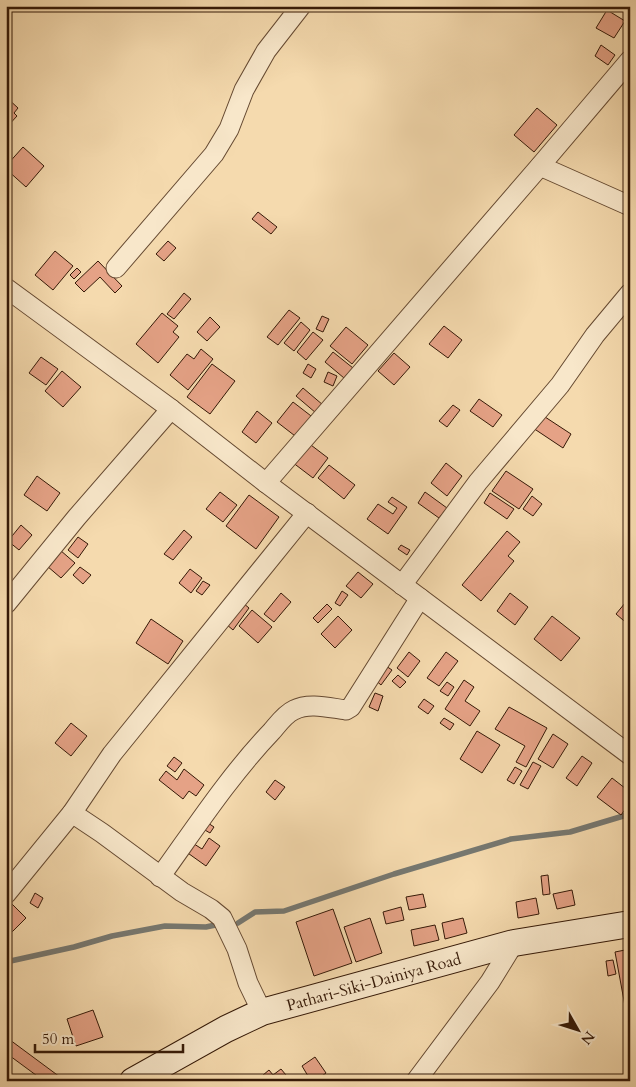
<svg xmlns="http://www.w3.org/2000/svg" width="636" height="1087" font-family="Cardo,serif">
<rect width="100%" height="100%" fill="#f5daae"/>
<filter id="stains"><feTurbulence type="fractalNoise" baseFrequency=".004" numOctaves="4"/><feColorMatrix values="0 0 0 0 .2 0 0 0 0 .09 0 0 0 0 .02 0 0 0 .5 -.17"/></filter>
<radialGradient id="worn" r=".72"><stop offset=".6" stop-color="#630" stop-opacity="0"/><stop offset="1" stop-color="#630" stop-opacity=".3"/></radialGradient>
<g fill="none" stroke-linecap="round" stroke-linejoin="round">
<g stroke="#767871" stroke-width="5.5">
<path d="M238,923L255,912L284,911L394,874L511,839L570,832L630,814"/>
<path d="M6,962L74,947L112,936L165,926L206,927L220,924"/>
</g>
</g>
<g fill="#e5a286" stroke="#351907">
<path d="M607,10L625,21L614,38L596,28Z"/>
<path d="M601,45L615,55L608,65L595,56Z"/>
<path d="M6,97L18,108L14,113L17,116L6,128Z"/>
<path d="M537,108L557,125L534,152L514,135Z"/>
<path d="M23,147L44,166L26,187L6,169V166Z"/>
<path d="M258,212L277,227L271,234L252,219Z"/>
<path d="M168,241L176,248L164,261L156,254Z"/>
<path d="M55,251L73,266L53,290L35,275Z"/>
<path d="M98,261L122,286L115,293L100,277L84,292L75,283Z"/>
<path d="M77,268L81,272L74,279L70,275Z"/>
<path d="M184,293L191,299L174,319L167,314Z"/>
<path d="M289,310L300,318L278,345L267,337Z"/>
<path d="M162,313L178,326L173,332L179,337L158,363L136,344Z"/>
<path d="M322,316L329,319L323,332L316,329Z"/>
<path d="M210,317L220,327L207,341L197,332Z"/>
<path d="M301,322L310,330L294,351L284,343Z"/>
<path d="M444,326L462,340L448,358L429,344Z"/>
<path d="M346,327L368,345L352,364L330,346Z"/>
<path d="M313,332L323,340L306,360L297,352Z"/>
<path d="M201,349L213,359L188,390L170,375L187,354L194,359Z"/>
<path d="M333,352L353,368L344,378L325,362Z"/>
<path d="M394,353L410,367L394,385L378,371Z"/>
<path d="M41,357L58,369L46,385L29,373Z"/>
<path d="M212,364L235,381L210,414L187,397Z"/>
<path d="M308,364L316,369L311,378L303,373Z"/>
<path d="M62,371L81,387L63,407L45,391Z"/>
<path d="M328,372L337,376L333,386L324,382Z"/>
<path d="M303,388L323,405L316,413L296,396Z"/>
<path d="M479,399L502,415L493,427L470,411Z"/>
<path d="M293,402L315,419L299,439L277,422Z"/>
<path d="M453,405L460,410L447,427L439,421Z"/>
<path d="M257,411L272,423L256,443L242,432Z"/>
<path d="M539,413L571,434L563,448L530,426Z"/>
<path d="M307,442L328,458L313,478L292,462Z"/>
<path d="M446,463L462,476L447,496L431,483Z"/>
<path d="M329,465L355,485L344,499L318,478Z"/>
<path d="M506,471L533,489L519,509L492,491Z"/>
<path d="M37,476L60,493L47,511L24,495Z"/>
<path d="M220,492L237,505L223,522L206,509Z"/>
<path d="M425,492L447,508L439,518L418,503Z"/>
<path d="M490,493L514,509L507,519L484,503Z"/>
<path d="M249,495L279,517L256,549L226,526Z"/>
<path d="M532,496L542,504L533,516L523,509Z"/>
<path d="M392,497L407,507L388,534L367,519L378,504L393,514L397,508L388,502Z"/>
<path d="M21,525L32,535L19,550L8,541Z"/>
<path d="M184,530L192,537L173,560L164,554Z"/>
<path d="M507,531L520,542L508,556L514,561L481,601L462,585Z"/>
<path d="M78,537L88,544L78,558L68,550Z"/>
<path d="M401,545L410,550L407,555L398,549Z"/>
<path d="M60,550L75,563L61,578L47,566Z"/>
<path d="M80,567L91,575L83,584L73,575Z"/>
<path d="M190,569L202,578L191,593L179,583Z"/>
<path d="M358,572L373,584L361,598L346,586Z"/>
<path d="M203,581L210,585L202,595L196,591Z"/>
<path d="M342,591L348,595L340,606L335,603Z"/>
<path d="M281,593L291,602L274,622L264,614Z"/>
<path d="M510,593L528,607L515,625L497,611Z"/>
<path d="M630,597V626L616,614Z"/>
<path d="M243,603L249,608L233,630L226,624Z"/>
<path d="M327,604L332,609L318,623L313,618Z"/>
<path d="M252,610L272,627L258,643L239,626Z"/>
<path d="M338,616L352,630L335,648L321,634Z"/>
<path d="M552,616L580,638L561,661L534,639Z"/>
<path d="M151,619L183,641L168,664L136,643Z"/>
<path d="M409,652L420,661L408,677L397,668Z"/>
<path d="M446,652L458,661L439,686L427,678Z"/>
<path d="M383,664L392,670L381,685L373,678Z"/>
<path d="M398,675L406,682L400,688L392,681Z"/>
<path d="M464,680L474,687L465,701L480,711L470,726L445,709Z"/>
<path d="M447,682L454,687L448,696L440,691Z"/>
<path d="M375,693L383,696L378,711L369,707Z"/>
<path d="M424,699L434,706L428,714L418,707Z"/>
<path d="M509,707L547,728L526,767L516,762L525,746L495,729Z"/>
<path d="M444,718L454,724L450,730L440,723Z"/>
<path d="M71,723L87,736L71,756L55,743Z"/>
<path d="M477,731L500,745L482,773L460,759Z"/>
<path d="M553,734L568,744L553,768L538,759Z"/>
<path d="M582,756L592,763L577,786L566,778Z"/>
<path d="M174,757L182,763L175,772L167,766Z"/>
<path d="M533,762L541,766L528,789L520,785Z"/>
<path d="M515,767L522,771L514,784L507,780Z"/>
<path d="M184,769L204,785L196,796L189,791L183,799L159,780L166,771L177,780Z"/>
<path d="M612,778L630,792V803L621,815L597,797Z"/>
<path d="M275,780L285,787L275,800L266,792Z"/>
<path d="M202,819L214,827L210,833L198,826Z"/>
<path d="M209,838L220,846L206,866L185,851L191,842L202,849Z"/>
<path d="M548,875L550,894L543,895L541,876Z"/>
<path d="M572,890L575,905L557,909L553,894Z"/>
<path d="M35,893L43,898L38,908L30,903Z"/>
<path d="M423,894L426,907L409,910L406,897Z"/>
<path d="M536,898L539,914L518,918L516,902Z"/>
<path d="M10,902L26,918L10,934L6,930V906Z"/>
<path d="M401,907L404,920L386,924L383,912Z"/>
<path d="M333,909L352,963L314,976L296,922Z"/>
<path d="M370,918L382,953L356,962L344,927Z"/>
<path d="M463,918L467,933L445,939L442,923Z"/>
<path d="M435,925L439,940L414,946L411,930Z"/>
<path d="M630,949V1016L627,1017L615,952Z"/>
<path d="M613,960L616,974L608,976L606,961Z"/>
<path d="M93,1010L103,1037L76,1046L67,1019Z"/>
<path d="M6,1037L60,1077L58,1081H44L6,1053Z"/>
<path d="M315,1057L326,1073L315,1081H311L302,1066Z"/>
<path d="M281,1069L291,1081H256L269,1070L273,1075Z"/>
</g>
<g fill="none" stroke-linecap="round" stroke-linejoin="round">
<defs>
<g id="minor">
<path d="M540,166L630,206"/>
<path d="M116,268L214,154L229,129L244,90L266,51L301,6"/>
<path d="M6,288L171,409L266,483L630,755"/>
<path d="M266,483L540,166L630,60"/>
<path d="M402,585L478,482L560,385L595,335L630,293"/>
<path d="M6,604L77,517L171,409"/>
<path d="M72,813L102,833L182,892L211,909L222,918L237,949L248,983L262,1012"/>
<path d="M160,877C196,827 230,775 272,731C278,724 285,714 294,710C309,702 330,708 346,710L351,707L420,598"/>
<path d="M6,894L72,813L112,754L307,513"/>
<path d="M416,1081L490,982L514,943"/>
</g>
<g id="secondary">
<path id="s1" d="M133,1081L226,1029L262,1012L514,943L630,924"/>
</g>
</defs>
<use href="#minor" stroke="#654931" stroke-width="21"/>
<use href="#secondary" stroke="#351907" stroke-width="28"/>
<use href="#minor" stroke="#f8e7ca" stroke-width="19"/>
<use href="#secondary" stroke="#f8e7ca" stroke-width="26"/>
</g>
<g text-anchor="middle" stroke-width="4" stroke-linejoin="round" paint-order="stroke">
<g font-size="16" fill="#351907" stroke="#f8e7ca">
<text dy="6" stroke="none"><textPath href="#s1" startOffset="262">Pathari-Siki-Dainiya Road</textPath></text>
</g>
</g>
<rect width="636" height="1087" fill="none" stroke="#f5daae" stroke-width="25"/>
<rect x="8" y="8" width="621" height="1072" fill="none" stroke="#351907" stroke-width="2.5"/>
<rect x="12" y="12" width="611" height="1062" fill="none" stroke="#351907"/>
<g transform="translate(578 1030) rotate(129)" stroke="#f8e7ca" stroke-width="4" paint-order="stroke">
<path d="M0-4L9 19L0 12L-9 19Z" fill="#351907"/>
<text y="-8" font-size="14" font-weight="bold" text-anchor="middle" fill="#351907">N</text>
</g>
<path d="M35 1044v8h148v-8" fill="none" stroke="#351907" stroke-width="2.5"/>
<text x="42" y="1044" font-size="15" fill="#351907" stroke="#f8e7ca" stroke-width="4" paint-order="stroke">50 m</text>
<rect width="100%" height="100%" filter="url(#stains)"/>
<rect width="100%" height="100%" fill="url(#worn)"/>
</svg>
